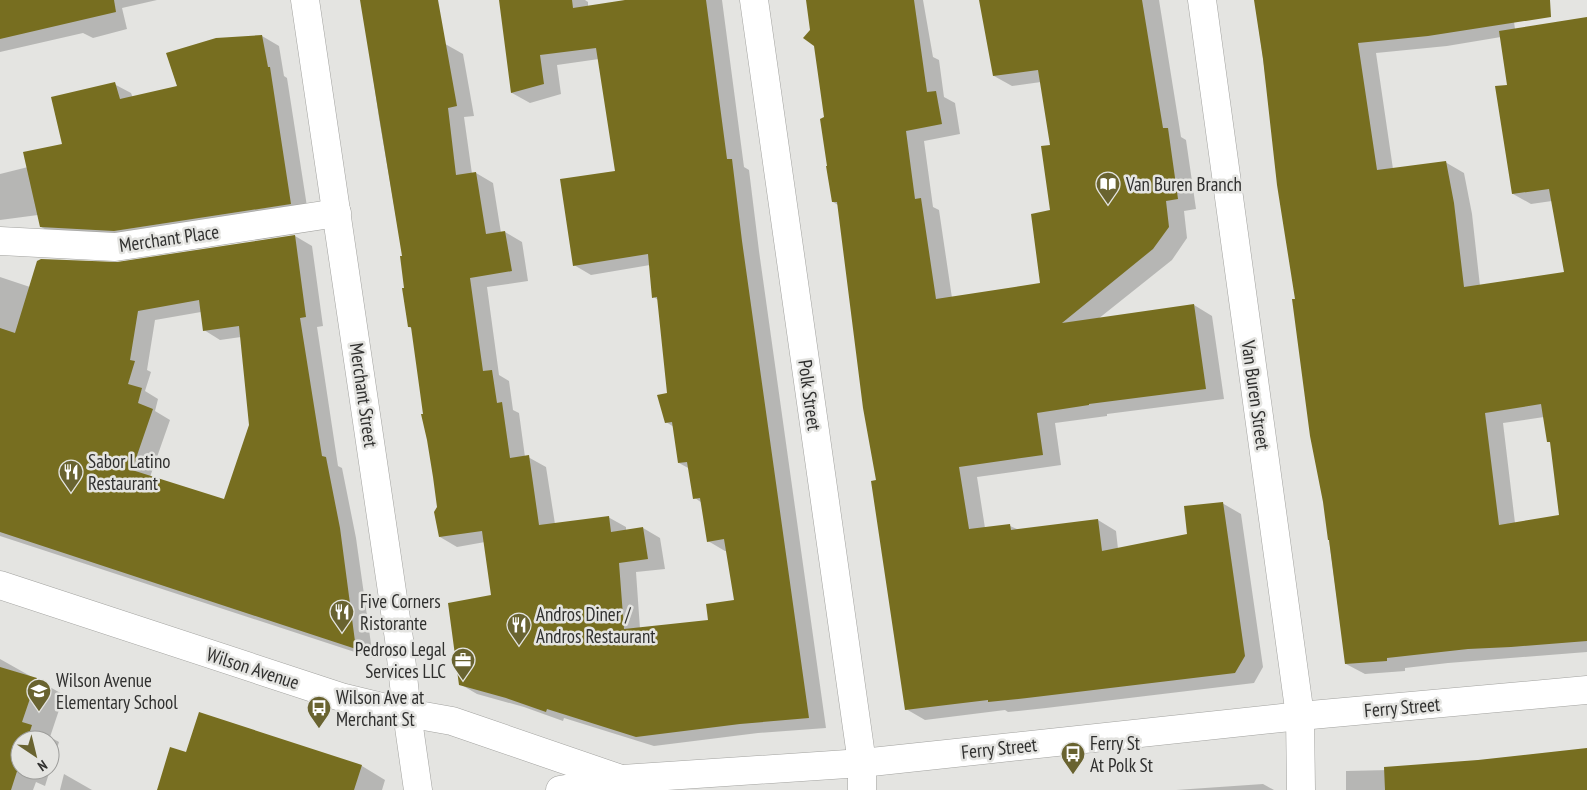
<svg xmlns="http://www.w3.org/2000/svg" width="1587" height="790" font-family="'PT Sans Narrow',sans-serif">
<rect width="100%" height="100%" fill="#e4e4e1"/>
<g fill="#0003" fill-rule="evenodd">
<path d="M0,0H157L122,8L127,29L93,38L83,33L0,52Z"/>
<path d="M362,0H415L431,36L463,54L474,116L464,117L472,174L476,173L493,183L501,233L505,232L522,242L528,281L487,287L499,375L509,381L513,410L519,413L525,457H528L546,467L555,524L608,517L626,527V531L643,528L660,538L665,569L636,572L640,629L710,622L736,601L727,551H725L708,541L702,503L695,498L690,469L679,463L674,427L666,422L669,394L658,300L654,297L650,265L591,275L574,265L616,172L599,59L557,65L561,94L530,103L512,93L502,8L536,0H585L588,2V7L633,0H722L744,167L749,170L759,251L826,728L758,733L654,746L564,718L563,721L524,707L477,694L460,684L492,596L485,542L457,547L440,537L439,507L434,476L413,329L409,327L403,257L379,118Z"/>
<path d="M807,0H923L933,57L939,60L944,97L955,103L960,134L924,141L933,207L939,210L952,298L1042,284L1052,211L1051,146L1041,82L1012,86L994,76L980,0H1159L1181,137L1186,140L1196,209L1184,211L1187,238L1172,260L1098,319L1194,305L1212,316L1224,399L1107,414V416L1055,423L1061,465L977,477L985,528L1010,526L1019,530L1098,520L1116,531L1118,549L1188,535L1222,503L1241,514L1263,667L1254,683L1046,708L1008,712L1005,710L925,720L906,709L877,481L838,205L833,202L825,118L816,45L811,30Z"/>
<path d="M1255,0H1511L1515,29L1587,20V652L1448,663L1405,668V671L1365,674L1346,664ZM1501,37L1509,86L1513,194L1531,204L1552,201L1565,273L1480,286L1472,214L1464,173L1445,162L1393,169L1376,53L1447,46ZM1544,417L1548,441L1551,443L1560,516L1515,523L1503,423Z"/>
<path d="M262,36L279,46L284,76L287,78L308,213L132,240L58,236L41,227L38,215L0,220V174L28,167L64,145L114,84L131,93L133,98L179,87Z"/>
<path d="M295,236L312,246L323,326L317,327L338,466L342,468L356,538L373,658L0,536V277L30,287L117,264ZM201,312L204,330L220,340L241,337L250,425L225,500L150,477L170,420L155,411L158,399L145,391L151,372L147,370L155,320Z"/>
<path d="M0,659L64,695L50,737L59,742L50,770V740H20V770H50L45,786L36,782L33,790H0Z"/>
<path d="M200,713L362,766L385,780L382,790H158L187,754Z"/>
<path d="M1587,749V790H1346V771L1390,770Z"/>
<path d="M64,774L92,790H60Z"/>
<path d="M1263,784L1274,790H1176Z"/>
</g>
<g fill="#776e20" fill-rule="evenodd">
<path d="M0,0H114L116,12L0,39Z"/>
<path d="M360,0H438L457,106L448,108L456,175L476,172L486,234L505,231L512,271L470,278L483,371L492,370L497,403L502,402L510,458L529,455L539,525L609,516L611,532L643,527L648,559L619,563L624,629L708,620L706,604L734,600L724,539L707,542L700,498L693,499L687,462L678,463L672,422L665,423L657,395L667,393L657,297L652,298L648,254L573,266L560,179L615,171L596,48L540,55L544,84L511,93L499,0H572L573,8L625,0H706L727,159H732L742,241L809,718L740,724L636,737L547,709L546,712L506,698L459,685L448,603L491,595L482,531L439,537L434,512L437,507L433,477L427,440L421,414H423L411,327H408L402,288H404L400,256H402Z"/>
<path d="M806,0H914L927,92L936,91L942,124L906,131L915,199L921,198L936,299L1040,283L1031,214L1050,210L1041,146L1050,145L1038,70L993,76L979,0H1142L1163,128H1168L1178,199L1166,201L1169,227L1153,249L1062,323L1194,304L1206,389L1089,404V405L1037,413L1043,455L959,467L969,529L1010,524L1011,530L1098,519L1102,551L1187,534L1184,506L1223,502L1245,656L1235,673L1027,698L988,702V700L905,710L871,481L876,480L863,408L837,202H832L826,166H827L820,119L824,117L814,46L803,38L810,30Z"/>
<path d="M1254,0H1550L1551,17L1428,36L1358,43L1377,170L1446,161L1454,203L1464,287L1564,272L1549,189L1512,194L1495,86L1507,85L1499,31L1587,17V641L1511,647L1468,649L1387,658V661L1345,664L1329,540H1328L1323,502L1310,436L1292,299H1295L1277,185L1263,59ZM1541,404L1547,442H1550L1559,515L1499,525L1485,413Z"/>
<path d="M262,35L268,67H270L291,204L114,231L40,227L23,152L62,144L51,97L115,82L120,99L177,86L166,53L216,38Z"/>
<path d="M295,235L306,317L300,318L322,456L326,457L340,528L356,649L0,532V328L15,333L37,261L41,259L117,262ZM199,300L203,331L239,326L249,425L224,499L132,470L153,409L138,403L142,388L128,384L135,361L130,360L138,311Z"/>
<path d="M0,667L37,678L22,722L32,725L27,740H20V762L11,790H0Z"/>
<path d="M199,712L362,765L354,790H157L170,747L186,752Z"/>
<path d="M1587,748V790H1385L1384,767L1478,760Z"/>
</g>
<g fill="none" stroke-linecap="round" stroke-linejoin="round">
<defs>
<g id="street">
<path d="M305,0L399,639L407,713"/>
<path d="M754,0L862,763V790"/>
<path d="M0,241L115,247L337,213"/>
</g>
<g id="secondary">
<path d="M1202,0L1300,716L1301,790"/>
<path d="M0,585L341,697L407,713L452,721L618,778"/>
<path d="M407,713L418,790"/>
<path d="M560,790L622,779L862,763L1300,716L1587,690"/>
</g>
</defs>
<use href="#street" stroke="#a2a29f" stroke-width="29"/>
<use href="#secondary" stroke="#a2a29f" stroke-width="29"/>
<use href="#street" stroke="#fff" stroke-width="28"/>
<use href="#secondary" stroke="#fff" stroke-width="28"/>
</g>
<defs>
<symbol id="library-pin" viewBox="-11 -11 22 30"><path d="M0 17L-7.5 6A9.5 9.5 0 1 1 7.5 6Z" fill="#696330" stroke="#e4e4e1"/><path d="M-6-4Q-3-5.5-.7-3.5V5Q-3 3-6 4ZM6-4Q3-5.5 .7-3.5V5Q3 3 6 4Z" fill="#fff"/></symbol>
<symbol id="restaurant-pin" viewBox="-11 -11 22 30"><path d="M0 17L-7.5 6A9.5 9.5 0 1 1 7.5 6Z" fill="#696330" stroke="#e4e4e1"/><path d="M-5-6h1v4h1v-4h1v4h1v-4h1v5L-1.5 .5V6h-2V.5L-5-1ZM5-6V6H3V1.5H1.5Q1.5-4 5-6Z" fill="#fff"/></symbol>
<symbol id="office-pin" viewBox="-11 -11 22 30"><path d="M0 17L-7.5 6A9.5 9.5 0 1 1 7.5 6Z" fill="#696330" stroke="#e4e4e1"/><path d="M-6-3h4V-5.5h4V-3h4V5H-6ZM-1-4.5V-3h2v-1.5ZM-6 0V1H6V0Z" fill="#fff"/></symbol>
<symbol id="school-pin" viewBox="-11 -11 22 30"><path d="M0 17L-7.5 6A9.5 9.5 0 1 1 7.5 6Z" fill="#696330" stroke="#e4e4e1"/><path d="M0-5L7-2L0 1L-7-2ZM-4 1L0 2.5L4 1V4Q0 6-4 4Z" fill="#fff"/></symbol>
<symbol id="bus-pin" viewBox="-11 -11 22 30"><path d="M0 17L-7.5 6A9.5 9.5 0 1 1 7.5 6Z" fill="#696330" stroke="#e4e4e1"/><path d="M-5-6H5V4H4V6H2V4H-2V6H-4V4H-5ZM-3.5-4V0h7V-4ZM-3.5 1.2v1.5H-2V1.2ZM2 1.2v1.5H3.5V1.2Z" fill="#fff"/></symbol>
</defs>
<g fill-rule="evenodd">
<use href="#library-pin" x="1094" y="170" width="28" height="38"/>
<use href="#restaurant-pin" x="57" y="458" width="28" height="38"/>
<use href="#restaurant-pin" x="328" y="598" width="28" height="38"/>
<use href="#restaurant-pin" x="505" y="611" width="28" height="38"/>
<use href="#office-pin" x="449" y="646" width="28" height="38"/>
<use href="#school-pin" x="25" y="677" width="28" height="38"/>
<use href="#bus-pin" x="305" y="694" width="28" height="38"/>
<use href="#bus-pin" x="1059" y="740" width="28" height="38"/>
</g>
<g text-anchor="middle" stroke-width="5" stroke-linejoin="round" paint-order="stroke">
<g font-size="19" fill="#30302f" stroke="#e4e4e1" text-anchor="start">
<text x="1126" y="191">Van Buren Branch</text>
<text x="88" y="468">Sabor Latino<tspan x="88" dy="22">Restaurant</tspan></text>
<text x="360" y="608">Five Corners<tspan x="360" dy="22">Ristorante</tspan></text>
<text x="536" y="621">Andros Diner /<tspan x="536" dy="22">Andros Restaurant</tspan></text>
<text x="446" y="656" text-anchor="end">Pedroso Legal<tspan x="446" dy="22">Services LLC</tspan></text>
<text x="56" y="687">Wilson Avenue<tspan x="56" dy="22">Elementary School</tspan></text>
<text x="336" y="704">Wilson Ave at<tspan x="336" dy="22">Merchant St</tspan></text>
<text x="1090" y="750">Ferry St<tspan x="1090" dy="22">At Polk St</tspan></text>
</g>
<g font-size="19" fill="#30302f" stroke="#e4e4e1">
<text transform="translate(169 238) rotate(-8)" y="7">Merchant Place</text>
<text transform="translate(364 395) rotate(82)" y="7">Merchant Street</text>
<text transform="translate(810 395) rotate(82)" y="7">Polk Street</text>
<text transform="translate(1256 395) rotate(82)" y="7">Van Buren Street</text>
<text transform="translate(253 668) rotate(18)" y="7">Wilson Avenue</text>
<text transform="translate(1402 707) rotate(-5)" y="7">Ferry Street</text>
<text transform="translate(999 748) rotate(-6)" y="7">Ferry Street</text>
</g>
</g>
<g transform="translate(35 755) rotate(145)"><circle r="24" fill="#e4e4e1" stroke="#9c9c9a"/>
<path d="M0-4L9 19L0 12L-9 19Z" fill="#696330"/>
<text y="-8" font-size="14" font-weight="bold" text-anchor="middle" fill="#30302f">N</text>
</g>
</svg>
